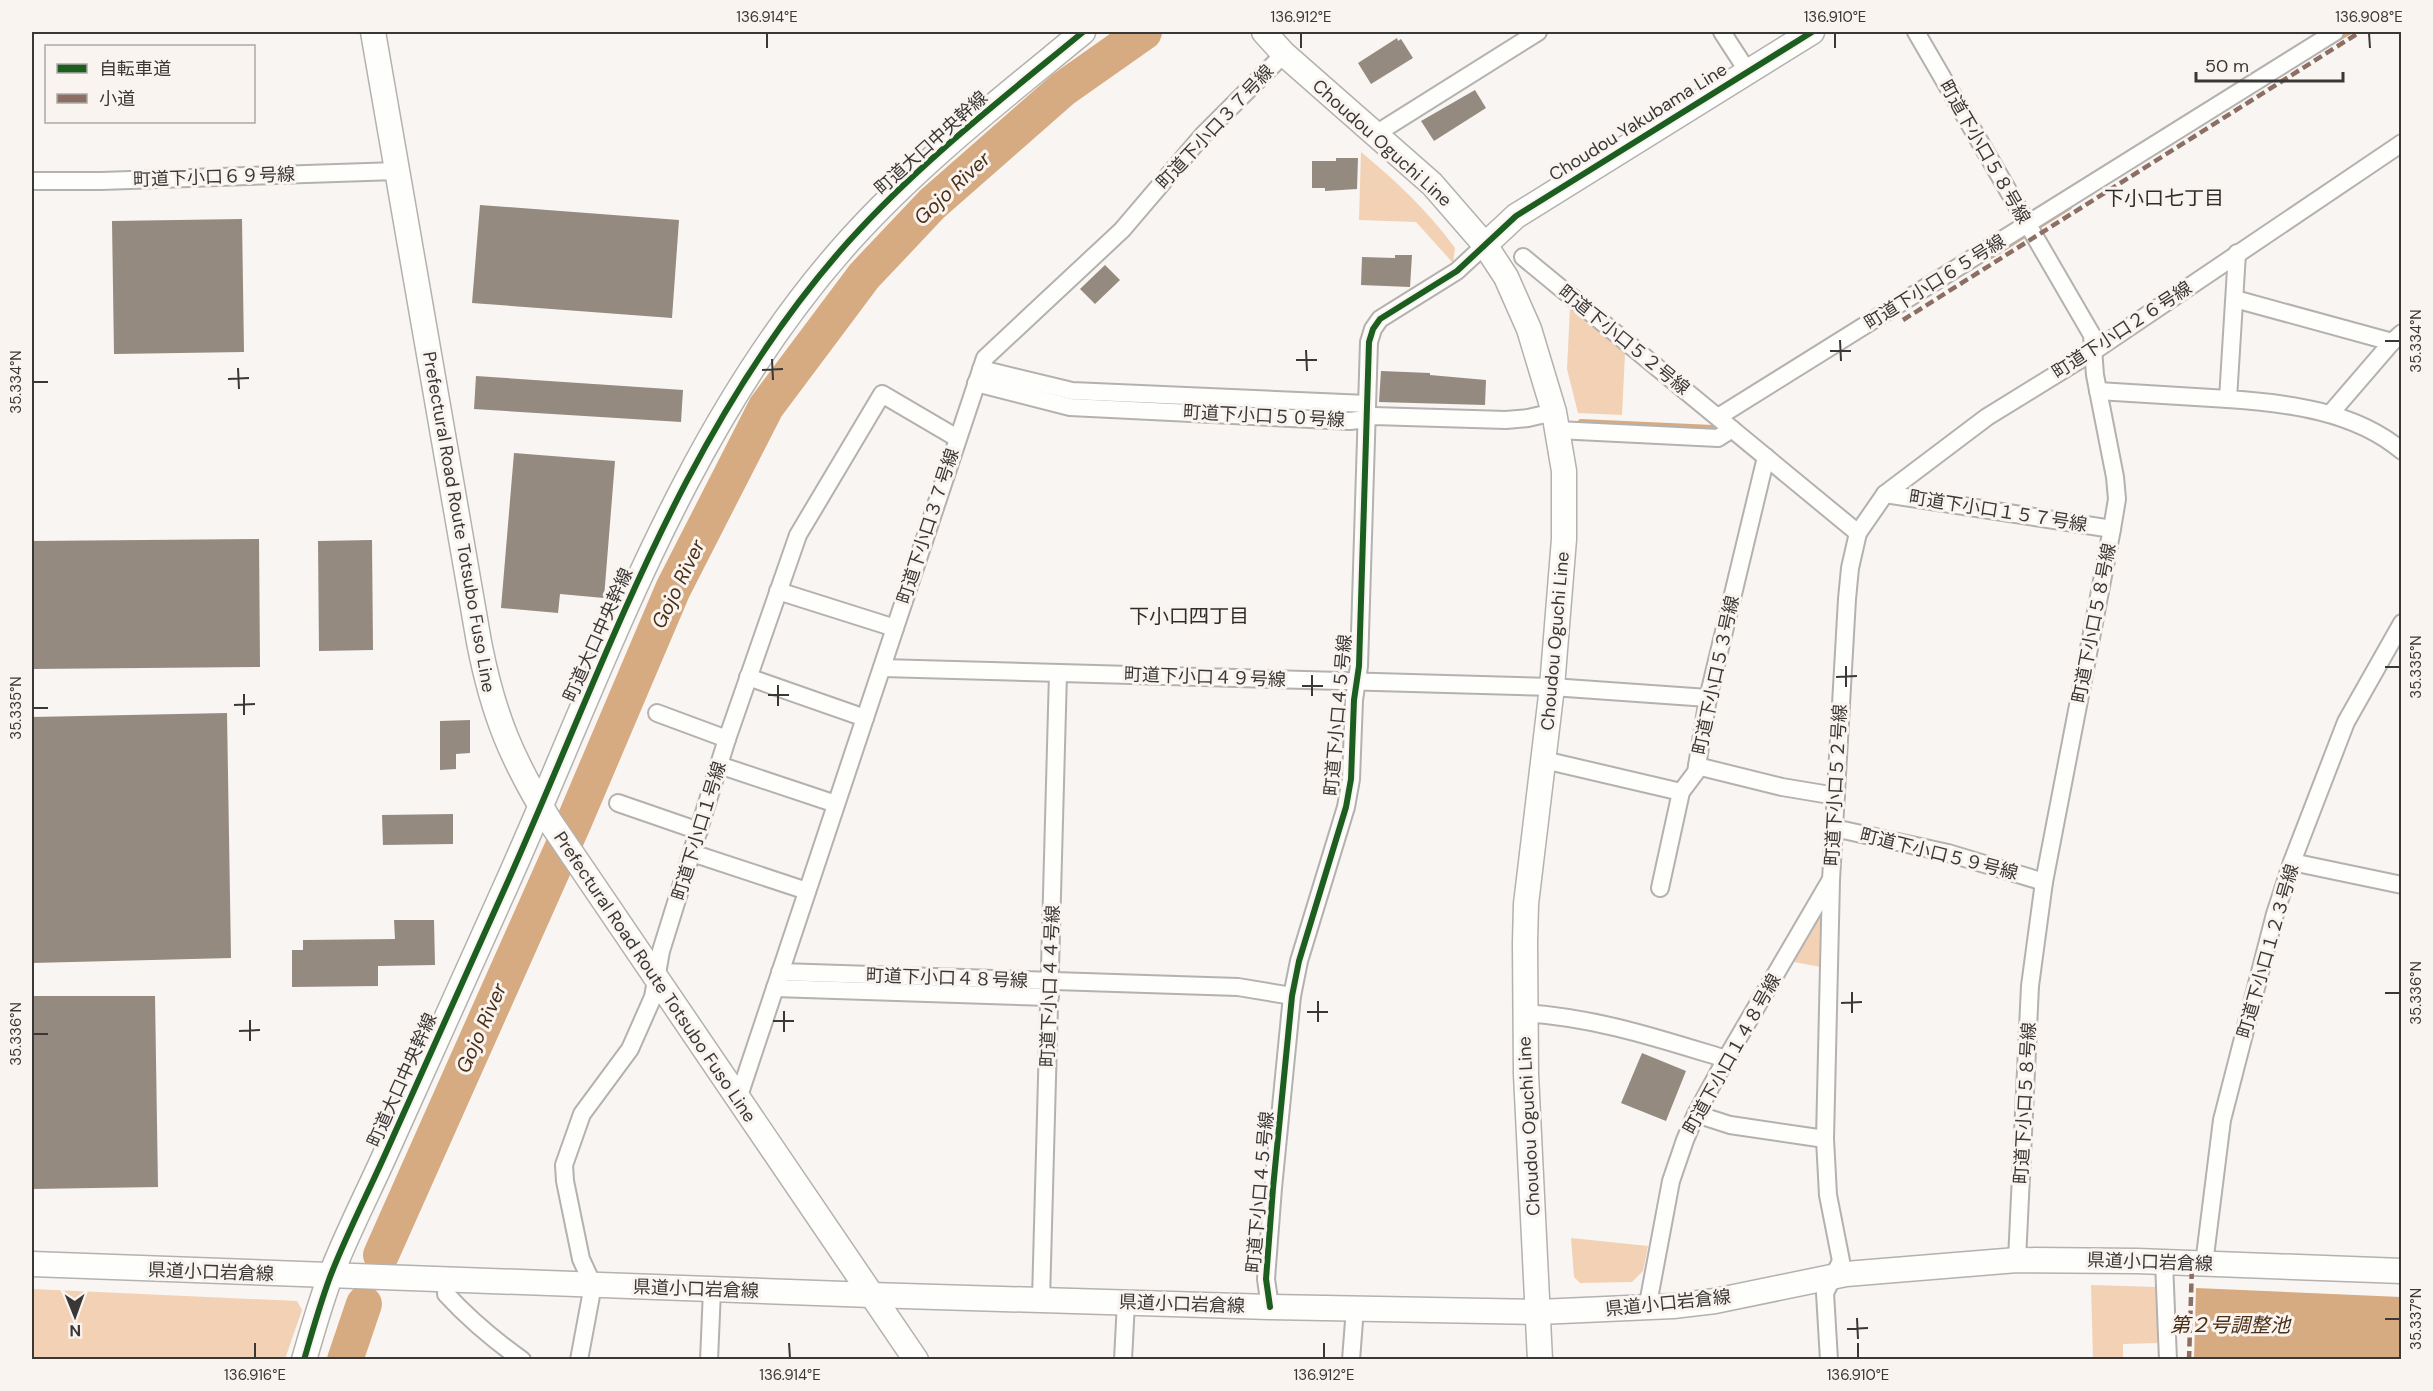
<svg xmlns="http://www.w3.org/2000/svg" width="2433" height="1391" font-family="'DM Sans','Noto Sans JP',sans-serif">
<rect width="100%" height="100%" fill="#f8f5f2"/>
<g fill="#f3d1b4">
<path d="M1361,152C1396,181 1428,211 1455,248L1453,263L1416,222L1359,220Z"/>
<path d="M1570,308L1625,353L1622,415L1578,413L1567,369Z"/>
<path d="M1819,918L1822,919L1821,967L1794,962Z"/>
<path d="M1571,1238L1648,1246L1643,1271L1632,1282L1580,1283L1574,1277Z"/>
<path d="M2091,1285L2157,1287L2158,1343L2123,1344V1359H2093Z"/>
<path d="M32,1289L297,1301L302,1310L285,1359H32Z"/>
</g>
<path fill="#d7ab81" d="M2196,1288L2401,1297V1359H2194Z"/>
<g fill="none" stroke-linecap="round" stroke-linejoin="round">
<g stroke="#d7ab81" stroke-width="6">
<path d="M2337,39L2349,32"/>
<path d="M1991,256L2069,207"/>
<path d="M1232,407L1339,411"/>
<path d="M1581,422L1713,428L1722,422"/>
</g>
<g stroke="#d7ab81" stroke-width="36">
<path d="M381,1255L573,824L673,589L766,407L864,276L932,204L1063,89L1144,32"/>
<path d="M345,1360L364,1304"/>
</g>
</g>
<g fill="#948a80">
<path d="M1397,38L1398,41L1401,39L1413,58L1371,84L1358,63Z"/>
<path d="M1475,90L1486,108L1434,141L1421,121Z"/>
<path d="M1336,158H1358L1357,189L1325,191V188H1312V161H1336Z"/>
<path d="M480,205L679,220L672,318L472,303Z"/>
<path d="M242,219L244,352L114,354L112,221Z"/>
<path d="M1395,255H1412L1410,287L1361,285L1362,257L1395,258Z"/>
<path d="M1105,265L1120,280L1095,304L1080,289Z"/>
<path d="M1381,371L1430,373V375L1486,380L1485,405L1379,402Z"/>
<path d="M476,376L683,390L681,422L474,409Z"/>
<path d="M514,453L615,461L604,598L560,594L558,613L501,608Z"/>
<path d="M259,539L260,667L32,669V541Z"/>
<path d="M372,540L373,650L319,651L318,541Z"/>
<path d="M227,713L231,958L32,963V717Z"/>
<path d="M470,720V753L456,754V769L440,770V721Z"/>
<path d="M453,814V844L383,845L382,815Z"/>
<path d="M394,920H434L435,965L378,966V986L292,987V950H303V940L395,939Z"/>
<path d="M32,996H155L158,1187L32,1189Z"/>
<path d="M1642,1053L1686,1071L1666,1121L1621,1103Z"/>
</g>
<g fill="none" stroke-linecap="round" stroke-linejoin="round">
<defs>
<g id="street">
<path d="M1722,32L1748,72"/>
<path d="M1916,32L2092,335L2095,375L2115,477L2117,499L2112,529L2044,882L2030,986L2017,1260"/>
<path d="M1374,135L1538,32"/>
<path d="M32,181H101L397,171"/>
<path d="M2237,253L2228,399C2287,403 2355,411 2402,451"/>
<path d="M1523,257L1858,533L1850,568L1847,599L1831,880L1825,1139L1828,1195L1841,1261L1825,1293L1829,1360"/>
<path d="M2235,299L2392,342L2402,333"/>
<path d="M981,369L1072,391L1367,404"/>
<path d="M976,383L1070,407L1350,421L1367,419L1373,416L1506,420L1528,418L1554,412"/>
<path d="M2098,391L2228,399"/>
<path d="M2330,414L2392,342"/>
<path d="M1718,417L2335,32"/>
<path d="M1557,430L1718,438L1732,429"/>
<path d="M1885,494L2112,529"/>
<path d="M1858,533L1885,494L1987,417L2094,351L2402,143"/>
<path d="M778,591L895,628"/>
<path d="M882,668L1552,687L1708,698"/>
<path d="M748,677L865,718"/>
<path d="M657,713L727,739"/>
<path d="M1544,760L1681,792"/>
<path d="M719,765L836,804"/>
<path d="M1697,766L1782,787L1836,796"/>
<path d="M618,803L699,831"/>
<path d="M1834,828L1948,853L2044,882"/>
<path d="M692,853L807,891"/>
<path d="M2292,862L2402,885"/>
<path d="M1660,888L1681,792L1696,772L1708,698L1766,457"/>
<path d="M780,972L1238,987L1292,996"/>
<path d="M775,988L1050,997"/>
<path d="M1524,1013C1598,1018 1657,1038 1726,1059"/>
<path d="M738,1099L985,358L1122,230L1203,135L1284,54"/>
<path d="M1696,1114L1730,1125L1825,1139"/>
<path d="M2164,1262L2168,1360"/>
<path d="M2204,1264L2222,1120L2275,914L2292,862L2346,722L2402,623"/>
<path d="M446,1280V1294C469,1319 494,1340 522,1360"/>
<path d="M1041,1300L1058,673"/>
<path d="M1270,1307L1266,1279L1273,1188L1292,996L1299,961L1346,807L1351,779L1354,700L1359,666L1369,342L1373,329L1380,319L1457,271L1485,245"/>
<path d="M1647,1309L1671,1181L1685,1140L1696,1114L1726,1059L1830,881"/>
<path d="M579,1360L593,1285L581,1259L565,1181L564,1165L582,1114L630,1049L653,997L661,951L727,739L798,535L882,394L957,438"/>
<path d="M709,1360L712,1290"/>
<path d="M1123,1360L1126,1302"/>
<path d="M1351,1360L1355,1308"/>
</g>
<g id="secondary">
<path d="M373,32L479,642C493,715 512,760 551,823L916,1360"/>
<path d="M1264,32L1284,54L1432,184L1485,245L1506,277L1529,329L1554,412L1564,471V539L1552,687L1526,904L1525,943L1526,1074L1540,1360"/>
<path d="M1485,245L1516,216L1812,32"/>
<path d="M32,1264L871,1295L1270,1307L1539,1312L1673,1306L1715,1301L1846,1274L2017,1260L2137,1261L2402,1271"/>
<path d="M304,1360C312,1332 320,1304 330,1277C347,1233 369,1191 388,1148C427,1062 465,976 504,890C605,666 682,427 849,241C919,163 1003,98 1083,32"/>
</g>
</defs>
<use href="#street" stroke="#b4b1af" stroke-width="20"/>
<use href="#secondary" stroke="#b4b1af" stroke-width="27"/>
<use href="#street" stroke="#fefefd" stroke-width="16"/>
<use href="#secondary" stroke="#fefefd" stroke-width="24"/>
<g stroke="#8d6e63" stroke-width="4.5" stroke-dasharray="9 4.5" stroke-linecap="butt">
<path d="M1903,320L2360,32"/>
<path d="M2189,1360L2192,1264"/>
</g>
<defs>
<g id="cycleway">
<path d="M1270,1307L1266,1279L1273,1188L1292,996L1299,961L1346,807L1351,779L1354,700L1359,666L1369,342L1373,329L1380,319L1457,271L1516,216L1812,32"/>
<path d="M304,1360C312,1332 320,1304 330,1277C347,1233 369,1191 388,1148C427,1062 465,976 504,890C605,666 682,427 849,241C919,163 1003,98 1083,32"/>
</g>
</defs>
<use href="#cycleway" stroke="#faf4f0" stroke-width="10"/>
<use href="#cycleway" stroke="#1b5e20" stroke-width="6"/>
</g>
<path fill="none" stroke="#3a3836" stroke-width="2" d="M767,33V48M1301,33V48M1835,33V48M2369,33L2370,48M1840,340L1841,361M2385,341H2400M1306,350L1307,371M1830,351H1851M772,359L773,380M1296,360H1317M238,368L239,389M762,370L783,369M228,379L249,378M33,382H48M1846,666V687M2385,667H2400M1312,675V696M1836,677L1857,676M778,685V706M1302,686H1323M244,694V715M768,695H789M234,705L255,704M33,708H48M1852,992V1013M2385,993H2400M1318,1001V1022M1841,1003L1862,1002M784,1011V1032M1307,1012H1328M250,1020V1041M773,1021H794M239,1031L260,1030M33,1034H48M1857,1318L1858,1339M2385,1319H2400M1847,1329L1868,1328M255,1343V1358M789,1343L790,1358M1324,1343V1358M1858,1343V1358"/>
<g text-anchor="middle" stroke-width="6" stroke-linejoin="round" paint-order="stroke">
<g font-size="18" fill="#3a3836" stroke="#faf4f0">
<text transform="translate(1638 122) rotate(-32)" y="6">Choudou Yakubama Line</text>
<text transform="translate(1215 127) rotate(-47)" y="6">町道下小口３７号線</text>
<text transform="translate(931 143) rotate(-42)" y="6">町道大口中央幹線</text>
<text transform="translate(1382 143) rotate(42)" y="6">Choudou Oguchi Line</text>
<text transform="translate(1985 152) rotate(60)" y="6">町道下小口５８号線</text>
<text transform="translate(214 177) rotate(-2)" y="6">町道下小口６９号線</text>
<text transform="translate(1935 282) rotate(-32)" y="6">町道下小口６５号線</text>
<text transform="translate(2122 330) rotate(-33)" y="6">町道下小口２６号線</text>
<text transform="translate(1624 340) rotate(39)" y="6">町道下小口５２号線</text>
<text transform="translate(1264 416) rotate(3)" y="6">町道下小口５０号線</text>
<text transform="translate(1998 511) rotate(9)" y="6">町道下小口１５７号線</text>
<text transform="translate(459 522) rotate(80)" y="6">Prefectural Road Route Totsubo Fuso Line</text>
<text transform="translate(928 526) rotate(-72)" y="6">町道下小口３７号線</text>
<text transform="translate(2094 623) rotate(-79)" y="6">町道下小口５８号線</text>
<text transform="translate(598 635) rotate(-66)" y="6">町道大口中央幹線</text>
<text transform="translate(1555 641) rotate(-85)" y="6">Choudou Oguchi Line</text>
<text transform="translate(1716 675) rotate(-78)" y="6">町道下小口５３号線</text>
<text transform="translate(1205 677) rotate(2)" y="6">町道下小口４９号線</text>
<text transform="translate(1338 715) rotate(-85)" y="6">町道下小口４５号線</text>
<text transform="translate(1836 785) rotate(-87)" y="6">町道下小口５２号線</text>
<text transform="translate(699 831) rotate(-73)" y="6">町道下小口１号線</text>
<text transform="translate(1939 854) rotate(14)" y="6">町道下小口５９号線</text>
<text transform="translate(2268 951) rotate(-74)" y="6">町道下小口１２３号線</text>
<text transform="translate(655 977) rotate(56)" y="6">Prefectural Road Route Totsubo Fuso Line</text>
<text transform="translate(947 978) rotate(2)" y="6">町道下小口４８号線</text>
<text transform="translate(1050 986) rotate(-88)" y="6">町道下小口４４号線</text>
<text transform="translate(1732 1054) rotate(-61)" y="6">町道下小口１４８号線</text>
<text transform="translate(402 1080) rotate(-66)" y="6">町道大口中央幹線</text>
<text transform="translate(2025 1103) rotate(-87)" y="6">町道下小口５８号線</text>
<text transform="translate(1529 1126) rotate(-93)" y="6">Choudou Oguchi Line</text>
<text transform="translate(1260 1192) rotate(-85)" y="6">町道下小口４５号線</text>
<text transform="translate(2150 1262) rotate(2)" y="6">県道小口岩倉線</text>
<text transform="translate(211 1272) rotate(2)" y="6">県道小口岩倉線</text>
<text transform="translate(696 1289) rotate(2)" y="6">県道小口岩倉線</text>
<text transform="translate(1668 1303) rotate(-6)" y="6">県道小口岩倉線</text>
<text transform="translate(1182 1304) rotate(2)" y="6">県道小口岩倉線</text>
</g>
<g font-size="20" font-style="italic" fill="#4a2f16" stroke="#faf4f0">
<text transform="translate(952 188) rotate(-43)" y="7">Gojo River</text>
<text transform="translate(678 584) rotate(-64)" y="7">Gojo River</text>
<text transform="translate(481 1028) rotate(-66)" y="7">Gojo River</text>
<text x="2230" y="1332">第２号調整池</text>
</g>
<g font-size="20" fill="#302c29" stroke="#faf4f0">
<text x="2164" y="205">下小口七丁目</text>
<text x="1189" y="623">下小口四丁目</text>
</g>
</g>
<rect width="2433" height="1391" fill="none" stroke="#faf4f0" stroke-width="66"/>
<rect x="45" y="45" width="210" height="78" fill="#faf4f0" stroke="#ada9a6" stroke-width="1.5"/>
<rect x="57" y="64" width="30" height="9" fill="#1b5e20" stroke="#ada9a6" stroke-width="1.5"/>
<text x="99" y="75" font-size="18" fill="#3a3836">自転車道</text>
<rect x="57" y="94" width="30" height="9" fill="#8d6e63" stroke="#ada9a6" stroke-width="1.5"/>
<text x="99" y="105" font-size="18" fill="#3a3836">小道</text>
<g transform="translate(75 1316) rotate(179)" stroke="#faf4f0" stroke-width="4.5" paint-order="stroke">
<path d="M0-4.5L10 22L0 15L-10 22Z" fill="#3a3836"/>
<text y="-9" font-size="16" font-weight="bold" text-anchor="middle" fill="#3a3836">N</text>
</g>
<path d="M2196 72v9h147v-9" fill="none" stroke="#3a3836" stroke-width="3"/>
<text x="2205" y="72" font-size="18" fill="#3a3836" stroke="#faf4f0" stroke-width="4.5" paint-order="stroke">50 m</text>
<rect x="33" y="33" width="2367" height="1325" fill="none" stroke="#3a3836" stroke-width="2"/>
<g font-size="15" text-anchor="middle" fill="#3a3836">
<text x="767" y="22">136.914°E</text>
<text x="1301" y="22">136.912°E</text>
<text x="1835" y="22">136.910°E</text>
<text x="2369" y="22">136.908°E</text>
<text transform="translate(2416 341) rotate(-90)" y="5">35.334°N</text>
<text transform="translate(16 382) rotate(-90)" y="5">35.334°N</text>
<text transform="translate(2416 667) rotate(-90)" y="5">35.335°N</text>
<text transform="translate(16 708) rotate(-90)" y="5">35.335°N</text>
<text transform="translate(2416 993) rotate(-90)" y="5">35.336°N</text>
<text transform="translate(16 1034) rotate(-90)" y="5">35.336°N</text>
<text transform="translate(2416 1319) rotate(-90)" y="5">35.337°N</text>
<text x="255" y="1380">136.916°E</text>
<text x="790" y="1380">136.914°E</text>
<text x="1324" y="1380">136.912°E</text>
<text x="1858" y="1380">136.910°E</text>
</g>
</svg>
